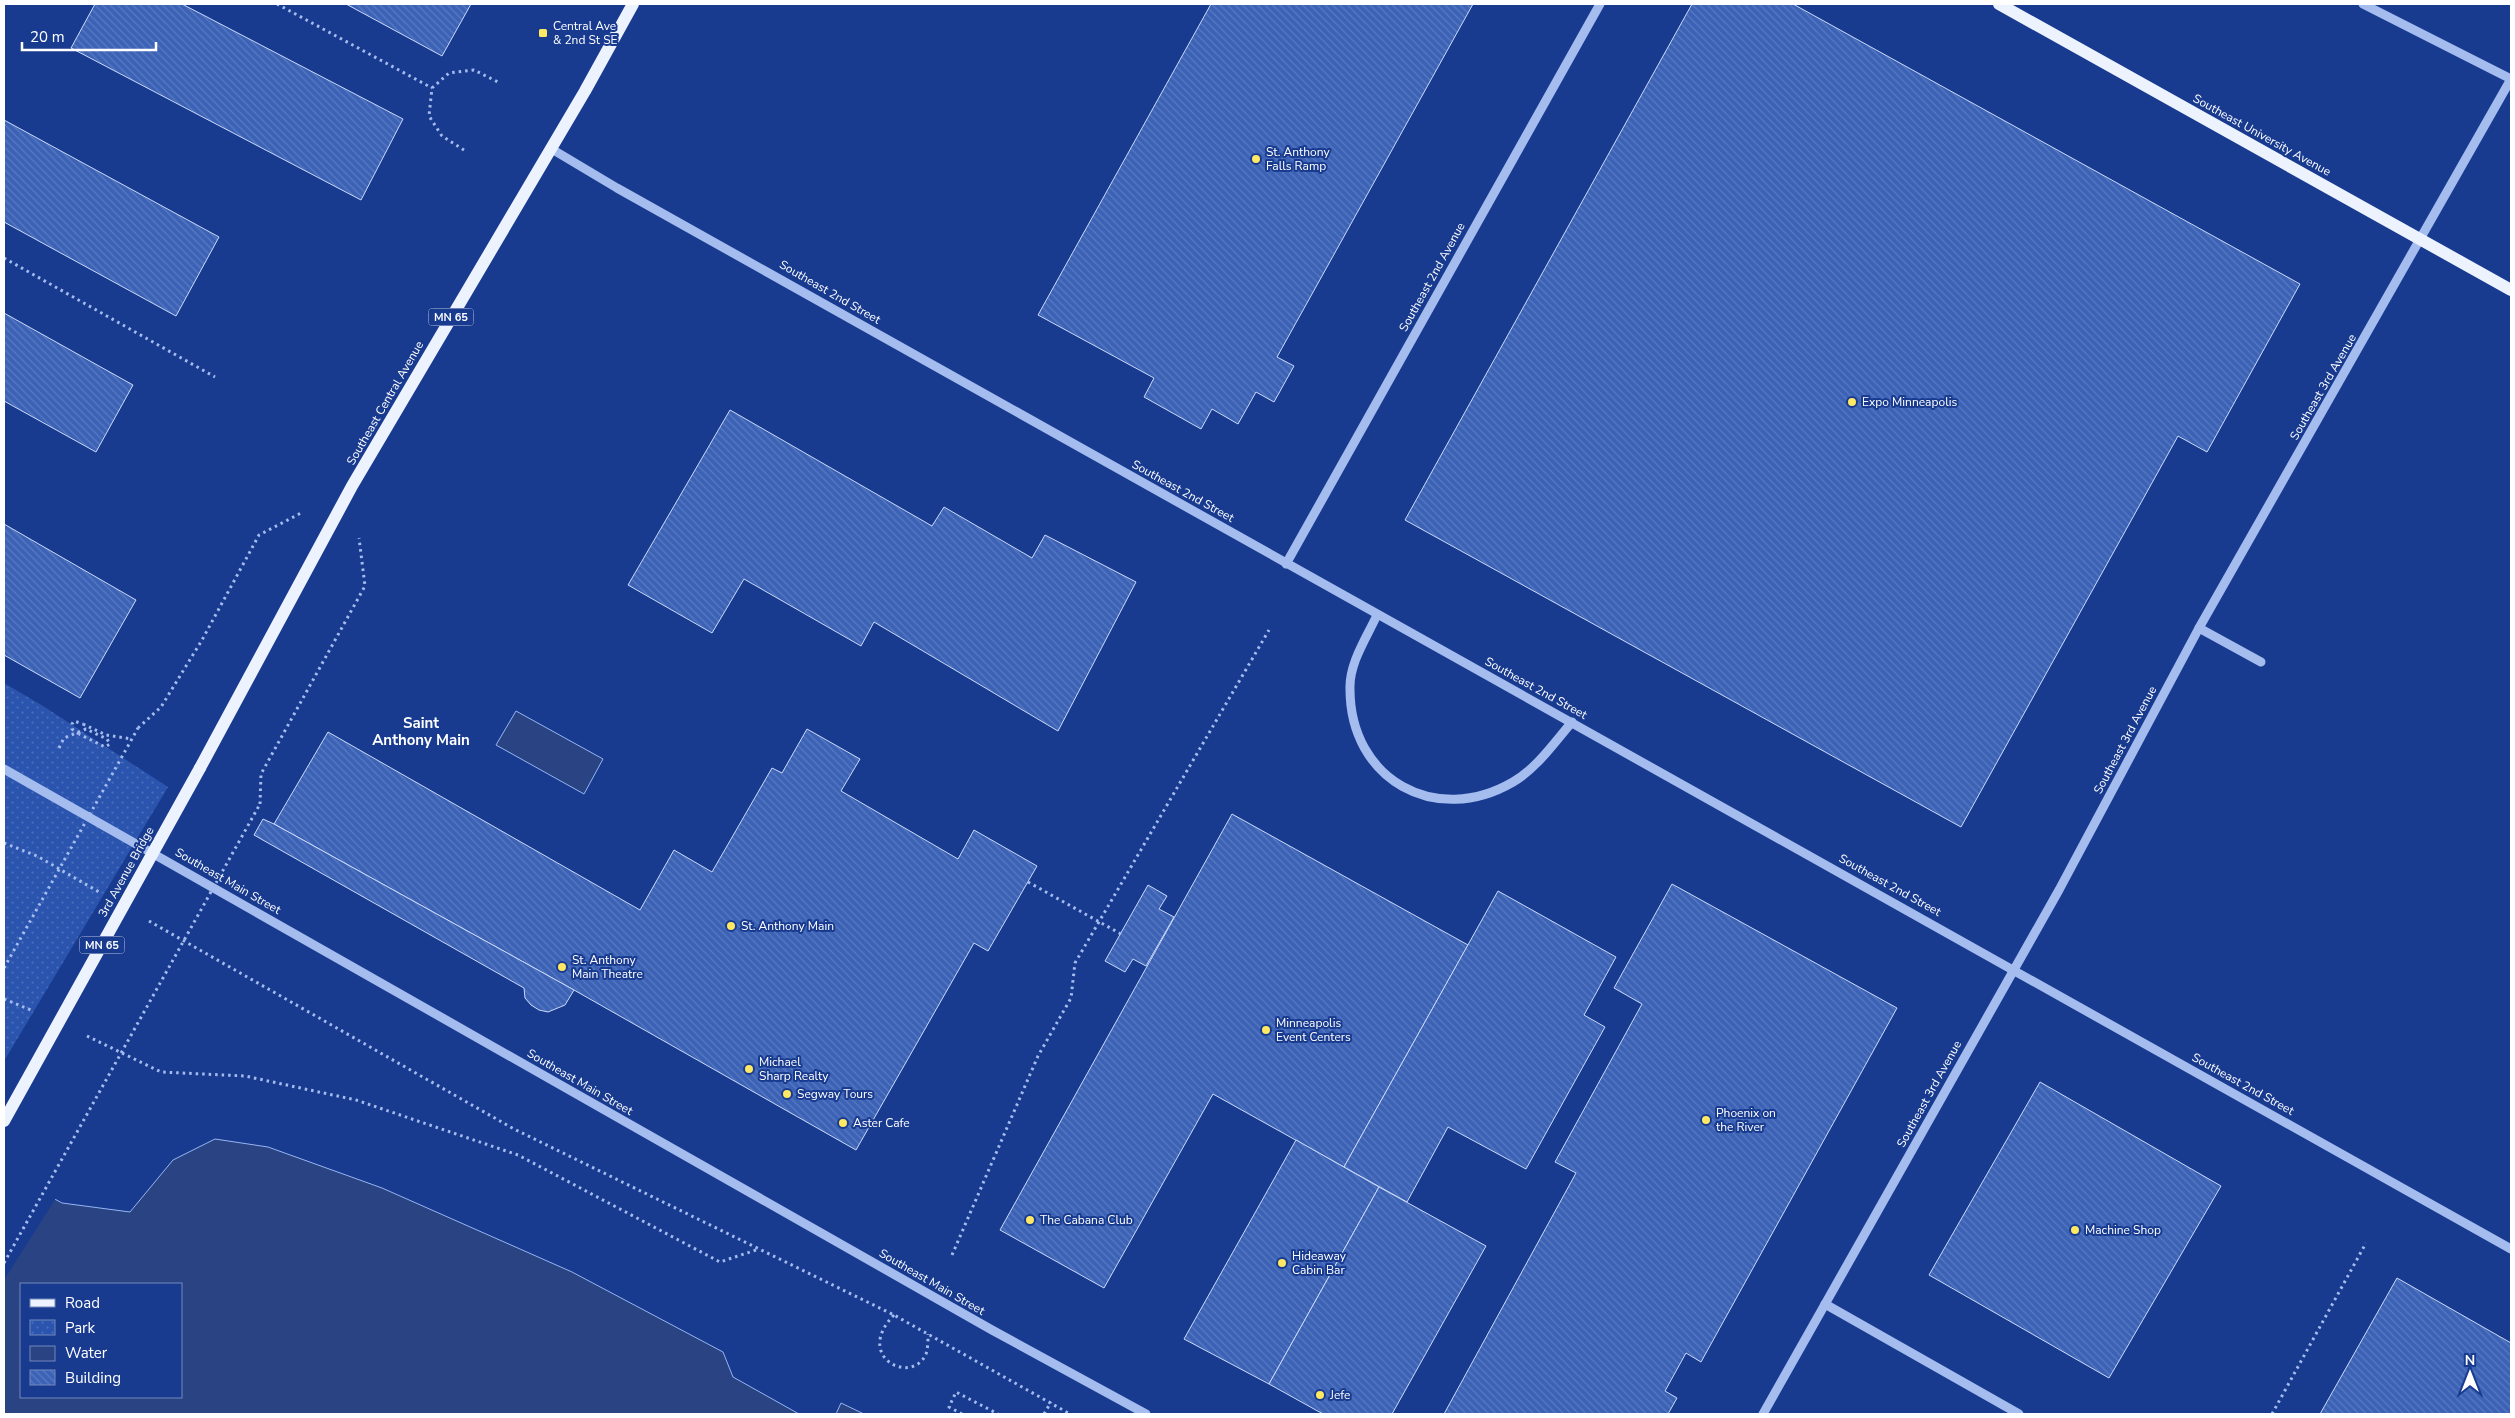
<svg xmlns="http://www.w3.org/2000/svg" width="2515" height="1418" font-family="'Nunito Sans',sans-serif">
<defs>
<pattern id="park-dots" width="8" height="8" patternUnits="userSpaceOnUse" patternTransform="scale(1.25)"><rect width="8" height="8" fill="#2a54ae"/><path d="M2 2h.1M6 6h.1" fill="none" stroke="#4a6eba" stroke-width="1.8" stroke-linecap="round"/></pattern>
<pattern id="building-back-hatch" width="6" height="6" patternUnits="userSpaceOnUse" patternTransform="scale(1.25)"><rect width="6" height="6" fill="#3c62b6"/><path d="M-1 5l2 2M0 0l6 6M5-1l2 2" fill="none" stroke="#597ac1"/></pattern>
</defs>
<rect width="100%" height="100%" fill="#183b90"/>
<path fill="url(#park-dots)" d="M4,683L43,706L168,787L4,1061Z"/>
<g fill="#294383" stroke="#97b5f2" fill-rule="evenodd">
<path d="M516,711L603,759L584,794L496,745Z"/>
<path d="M215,1139L268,1147L382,1188L572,1272L723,1352L733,1377L799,1414H4V1171L62,1203L130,1212L173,1160ZM21,1284H181V1397H21Z"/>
<path d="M841,1403L864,1414H836Z"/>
</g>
<path fill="#183b90" d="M4,1169L56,1198L4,1280Z"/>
<g fill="url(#building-back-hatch)" stroke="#cbdafb">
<path d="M95,4H182L403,119L361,200L71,48Z"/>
<path d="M346,4H471L442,56Z"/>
<path d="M1211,4H1473L1277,357L1294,366L1274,402L1256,392L1238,424L1212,409L1201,429L1144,397L1154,378L1038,315Z"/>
<path d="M1692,4H1793L2300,284L2207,452L2178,436L1961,827L1405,520Z"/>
<path d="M4,120L219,237L176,316L4,222Z"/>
<path d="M4,313L133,385L96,452L4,401Z"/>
<path d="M730,410L932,526L944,507L1032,558L1045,535L1136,582L1058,731L874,622L861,646L744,579L712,633L628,585Z"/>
<path d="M4,524L136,600L80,698L4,655Z"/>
<path d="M807,729L860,759L841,791L958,859L974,830L1037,866L988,951L974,943L856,1150L574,990L274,824L328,732L640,910L674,850L712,872L772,768L782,773Z"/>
<path d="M1232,814L1468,945L1344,1167L1213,1094L1104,1288L1000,1230Z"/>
<path d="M263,819L274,824L574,990L565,1005L548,1012L539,1010L531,1005L525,998L524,988L254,835Z"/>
<path d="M1672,884L1897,1008L1701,1362L1686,1353L1665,1391L1677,1398L1668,1414H1444L1576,1173L1555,1162L1642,1004L1614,988Z"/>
<path d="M1148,885L1167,896L1159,909L1174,917L1146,966L1133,959L1125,972L1105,961Z"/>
<path d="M1498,891L1616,957L1584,1015L1605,1027L1526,1169L1448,1127L1407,1202L1344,1167Z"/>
<path d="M2040,1082L2221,1186L2109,1378L1929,1275Z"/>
<path d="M1296,1140L1379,1187L1269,1384L1184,1339Z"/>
<path d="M1379,1187L1486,1246L1392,1414H1323L1269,1384Z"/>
<path d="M2397,1278L2511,1343V1414H2320Z"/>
</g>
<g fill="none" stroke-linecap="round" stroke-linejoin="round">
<g stroke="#a5bcef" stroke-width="3" stroke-dasharray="2.5 4" stroke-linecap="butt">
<path d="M277,4L432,88"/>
<path d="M464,150L442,136L429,116L432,88L449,73L474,70L498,82"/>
<path d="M4,258L215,377"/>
<path d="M83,724L106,735L132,739"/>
<path d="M138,728L161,707L202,640L259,535L303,512"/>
<path d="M59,748L64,738L86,729L107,739L110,744L105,747L79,734"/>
<path d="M260,804L261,774L365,586L359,538"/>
<path d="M4,843L37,856L99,892"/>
<path d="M149,921L514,1129L894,1315L1070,1414"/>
<path d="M4,999L31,1010"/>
<path d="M87,1036L161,1072L245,1076L356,1100L518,1155L720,1262L759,1249"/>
<path d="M952,1255L1038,1056L1071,998L1075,963L1269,630"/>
<path d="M894,1315C853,1357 912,1386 926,1354C928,1348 928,1340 928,1334"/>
<path d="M962,1414L949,1407L956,1392L998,1414"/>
<path d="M1044,1414L1051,1402"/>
<path d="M2272,1414L2366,1243"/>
</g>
<g stroke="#a5bcef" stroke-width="9">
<path d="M2363,4L2511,79"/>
<path d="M550,148L617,188L2511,1249"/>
<path d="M1286,564L1600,4"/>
<path d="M1377,615C1367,637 1349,663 1350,689C1350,780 1436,827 1513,782C1537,768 1554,743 1572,722"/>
<path d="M2199,628L2261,662"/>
<path d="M4,769L992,1330L1146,1414"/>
<path d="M1825,1304L2019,1414"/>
<path d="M1763,1414L2059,890L2199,628L2511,79"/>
</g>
<g stroke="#edf2ff" stroke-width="12">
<path d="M1999,4L2511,290"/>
<path d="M200,768L352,486L585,91L633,4"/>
</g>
<g stroke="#a5bcef" stroke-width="3" stroke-dasharray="2.5 4" stroke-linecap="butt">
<path d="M79,734L72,729V724L74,721L83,724"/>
<path d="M1028,882L1121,934"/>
<path d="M4,968L138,728"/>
<path d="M4,1263L260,804"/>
</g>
<path stroke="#edf2ff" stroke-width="12" d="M4,1121L200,768"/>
</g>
<g fill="#ffe863" stroke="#183b90" stroke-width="2">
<rect x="538" y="28" width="10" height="10" rx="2.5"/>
<circle cx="1256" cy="159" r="5"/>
<circle cx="1852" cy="402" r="5"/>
<circle cx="731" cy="926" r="5"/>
<circle cx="562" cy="967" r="5"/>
<circle cx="1266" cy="1030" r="5"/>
<circle cx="749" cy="1069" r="5"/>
<circle cx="787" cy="1094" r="5"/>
<circle cx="1706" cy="1120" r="5"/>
<circle cx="843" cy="1123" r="5"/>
<circle cx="1030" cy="1220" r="5"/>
<circle cx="2075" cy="1230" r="5"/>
<circle cx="1282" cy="1263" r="5"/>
<circle cx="1320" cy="1395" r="5"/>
</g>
<g text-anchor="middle" stroke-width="4" stroke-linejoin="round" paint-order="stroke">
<g fill="#183b90" stroke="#bac4de" stroke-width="1">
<rect x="428.5" y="308.5" width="45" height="17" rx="4"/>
<rect x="79.5" y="936.5" width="45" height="17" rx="4"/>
</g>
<g font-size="11" font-weight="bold" fill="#fff">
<text x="451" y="321">MN 65</text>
<text x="102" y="949">MN 65</text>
</g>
<g font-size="12" fill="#fff" stroke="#183b90" text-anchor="start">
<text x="553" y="30">Central Ave<tspan x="553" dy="14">&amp; 2nd St SE</tspan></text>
<text x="1266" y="156">St. Anthony<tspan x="1266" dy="14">Falls Ramp</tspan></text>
<text x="1862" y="406">Expo Minneapolis</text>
<text x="741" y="930">St. Anthony Main</text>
<text x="572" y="964">St. Anthony<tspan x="572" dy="14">Main Theatre</tspan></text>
<text x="1276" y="1027">Minneapolis<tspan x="1276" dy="14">Event Centers</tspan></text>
<text x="759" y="1066">Michael<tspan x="759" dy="14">Sharp Realty</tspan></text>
<text x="797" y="1098">Segway Tours</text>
<text x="1716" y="1117">Phoenix on<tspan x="1716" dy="14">the River</tspan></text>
<text x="853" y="1127">Aster Cafe</text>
<text x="1040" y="1224">The Cabana Club</text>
<text x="2085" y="1234">Machine Shop</text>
<text x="1292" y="1260">Hideaway<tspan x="1292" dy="14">Cabin Bar</tspan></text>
<text x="1330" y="1399">Jefe</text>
</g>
<g font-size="12" fill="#fff" stroke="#183b90">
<text transform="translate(2262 135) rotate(29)" y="4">Southeast University Avenue</text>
<text transform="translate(1432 277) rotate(-61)" y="4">Southeast 2nd Avenue</text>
<text transform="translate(830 292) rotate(30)" y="4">Southeast 2nd Street</text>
<text transform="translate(2323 387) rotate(-60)" y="4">Southeast 3rd Avenue</text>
<text transform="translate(385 403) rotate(-60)" y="4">Southeast Central Avenue</text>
<text transform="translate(1183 491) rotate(29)" y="4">Southeast 2nd Street</text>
<text transform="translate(1536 688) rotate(29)" y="4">Southeast 2nd Street</text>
<text transform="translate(2125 740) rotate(-62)" y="4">Southeast 3rd Avenue</text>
<text transform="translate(126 872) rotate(-61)" y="4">3rd Avenue Bridge</text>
<text transform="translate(228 881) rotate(30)" y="4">Southeast Main Street</text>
<text transform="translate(1890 885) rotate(29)" y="4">Southeast 2nd Street</text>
<text transform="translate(580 1082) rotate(30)" y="4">Southeast Main Street</text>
<text transform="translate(2243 1084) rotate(29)" y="4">Southeast 2nd Street</text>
<text transform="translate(1929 1094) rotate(-61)" y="4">Southeast 3rd Avenue</text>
<text transform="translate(932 1282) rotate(30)" y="4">Southeast Main Street</text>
</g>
<g font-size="15" font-weight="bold" fill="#fff" stroke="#183b90">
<text x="421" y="728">Saint<tspan x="421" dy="17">Anthony Main</tspan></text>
</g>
</g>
<rect width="2515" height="1418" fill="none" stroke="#ffffff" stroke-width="10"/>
<rect x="20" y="1283" width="162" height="115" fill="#183b90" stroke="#7489bc"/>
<rect x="30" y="1299" width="25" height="8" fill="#edf2ff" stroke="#7489bc"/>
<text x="65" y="1308" font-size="15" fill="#ffffff">Road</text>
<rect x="30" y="1320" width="25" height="15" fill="url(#park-dots)" stroke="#7489bc"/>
<text x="65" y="1333" font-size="15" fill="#ffffff">Park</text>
<rect x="30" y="1346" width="25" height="15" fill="#294383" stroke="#7489bc"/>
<text x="65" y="1358" font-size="15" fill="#ffffff">Water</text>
<rect x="30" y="1370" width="25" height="15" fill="url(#building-back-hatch)" stroke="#7489bc"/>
<text x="65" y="1383" font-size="15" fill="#ffffff">Building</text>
<g transform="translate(2470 1373)" stroke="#183b90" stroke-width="4" paint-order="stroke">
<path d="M0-4L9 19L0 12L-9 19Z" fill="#ffffff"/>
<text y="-8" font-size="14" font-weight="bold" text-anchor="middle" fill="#ffffff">N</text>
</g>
<path d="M22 42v8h134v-8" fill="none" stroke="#ffffff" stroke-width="2.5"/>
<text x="30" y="42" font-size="15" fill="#ffffff" stroke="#183b90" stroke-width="4" paint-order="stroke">20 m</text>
</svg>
